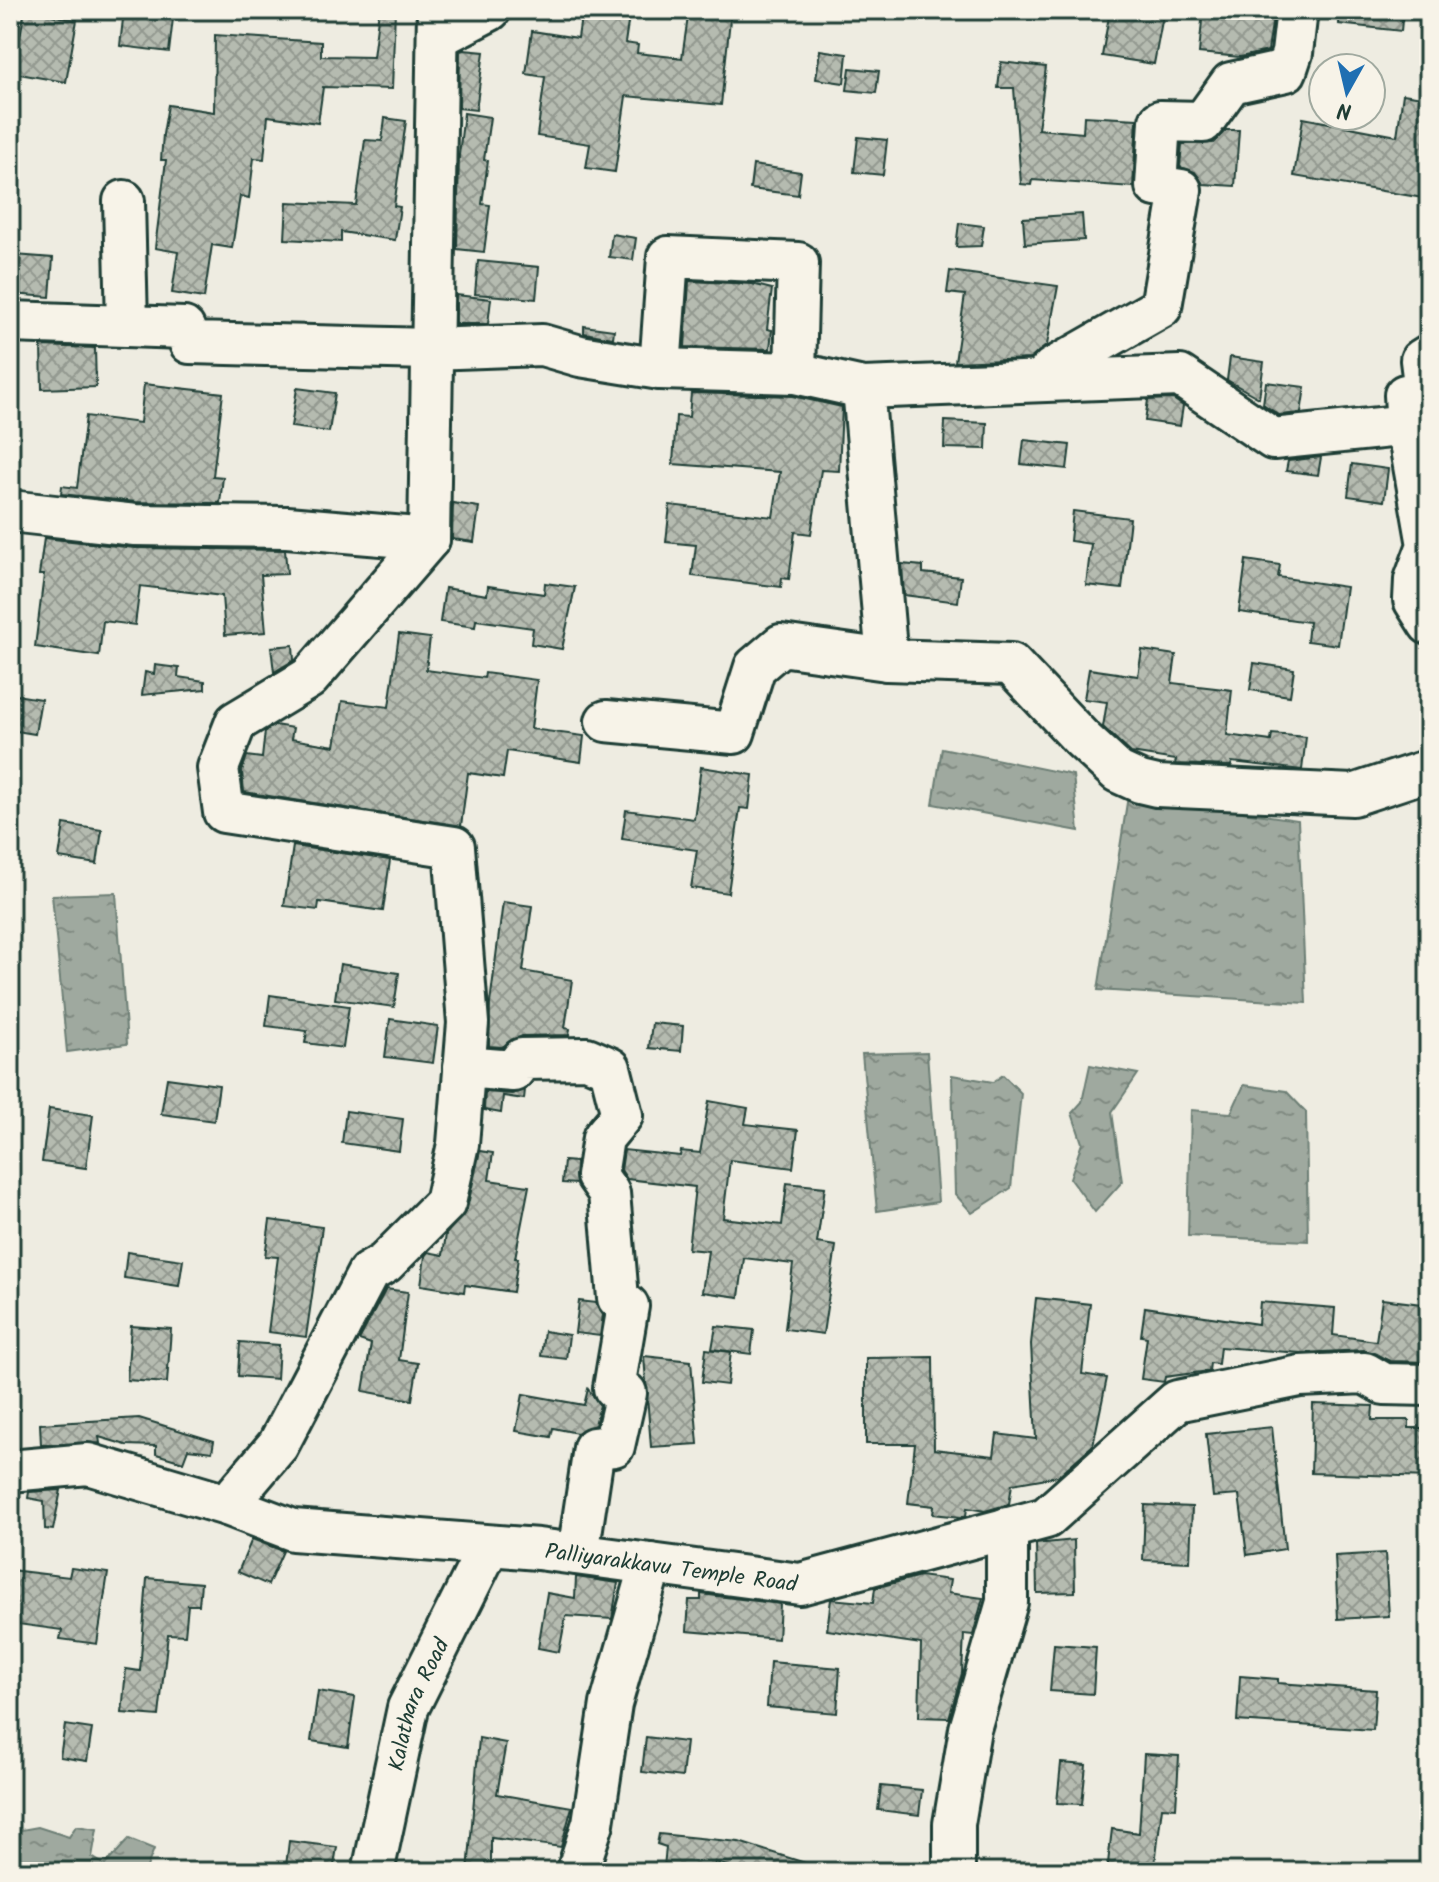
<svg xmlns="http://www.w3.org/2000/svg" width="1439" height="1882" font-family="Kalam,sans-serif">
<defs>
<pattern id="water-ripples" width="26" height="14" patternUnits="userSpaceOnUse" patternTransform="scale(2)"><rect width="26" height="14" fill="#9fa99f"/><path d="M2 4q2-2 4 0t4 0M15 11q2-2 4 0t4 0" fill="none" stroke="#818b82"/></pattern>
<pattern id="building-cross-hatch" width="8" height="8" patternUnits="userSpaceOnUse" patternTransform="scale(2)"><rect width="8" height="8" fill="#b5bbb0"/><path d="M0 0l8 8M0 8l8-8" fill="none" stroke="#939990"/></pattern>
</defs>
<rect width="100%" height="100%" fill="#eeece1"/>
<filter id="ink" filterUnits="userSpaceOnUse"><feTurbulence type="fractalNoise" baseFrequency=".0125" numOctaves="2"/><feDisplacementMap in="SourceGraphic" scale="16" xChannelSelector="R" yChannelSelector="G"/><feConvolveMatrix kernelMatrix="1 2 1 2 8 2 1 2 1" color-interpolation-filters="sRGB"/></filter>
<g filter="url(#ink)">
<g fill="url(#water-ripples)" stroke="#6c7e74" stroke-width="2">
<path d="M942,748L1073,775L1079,831L933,804Z"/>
<path d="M1128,796L1298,820L1306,1003L1098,990Z"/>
<path d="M116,893L127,1044L67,1052L52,895Z"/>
<path d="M927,1052L938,1202L877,1211L862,1054Z"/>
<path d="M1090,1065L1138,1074L1112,1112L1122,1182L1095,1212L1070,1178L1082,1143L1072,1113L1082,1102Z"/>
<path d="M952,1075L993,1082L1003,1075L1021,1093L1011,1188L972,1213L955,1194Z"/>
<path d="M1244,1085L1286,1091L1306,1112L1308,1241L1188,1236L1191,1110L1231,1113Z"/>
<path d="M76,1826L97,1829L92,1857L105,1865L129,1839L154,1849L145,1872H16L10,1864V1832L38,1827L69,1837Z"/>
</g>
<g fill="url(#building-cross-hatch)" stroke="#1f3d34" stroke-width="2">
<path d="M25,10L77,20L66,82L13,73Z"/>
<path d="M124,10H174L169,52L120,46Z"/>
<path d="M379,10H395L392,89L323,87L318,123L268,116L264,159L254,158L249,198L240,196L232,248L212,245L204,298L172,293L178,252L155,248L166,160H161L163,134L168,105L214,112L215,35L321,42V56L373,57Z"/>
<path d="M582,10H630L625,43L638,45L637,53L682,58L689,10H731L721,105L626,96L615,172L586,168L590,144L537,136L545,77L526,74L532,31L578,38Z"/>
<path d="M1110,10H1164L1154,64L1102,56Z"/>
<path d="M1203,10H1274L1268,51L1240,57L1199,53Z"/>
<path d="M1340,10H1403L1401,31L1339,24Z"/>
<path d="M464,50L484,52L476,110L459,108L460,51Z"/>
<path d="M820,50L847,54L844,83L816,79Z"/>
<path d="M1001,62L1046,67L1038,129L1083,133L1084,116L1137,119L1133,187L1032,180L1031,185L1021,184L1014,88H998Z"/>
<path d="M850,68L879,71L876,93L847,90Z"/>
<path d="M1403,94L1429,98V199L1294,176L1303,118L1397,136Z"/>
<path d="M464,113L490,117L484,160L488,161L482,204L490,205L484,252L457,249L459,155Z"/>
<path d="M385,118L406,121L394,206L400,207L395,240L341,232V242L285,239L287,202L356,205L365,140L382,141Z"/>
<path d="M1226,130H1239L1235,186L1203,184L1195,172L1180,167L1182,144L1213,143Z"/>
<path d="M858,137L887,140L883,175L854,172Z"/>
<path d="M753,165L801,172L798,195L750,189Z"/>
<path d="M1082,214L1084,240L1025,244L1023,218Z"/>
<path d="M959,223L984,226L981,246L956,247Z"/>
<path d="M612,234L636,238L633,260L609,257Z"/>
<path d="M15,255L53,258L50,297L12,294Z"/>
<path d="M478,261L539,267L536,299L475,294Z"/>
<path d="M950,271L1058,286L1047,345L1030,359L955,362L965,295L947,293Z"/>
<path d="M689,281L752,284L772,289L767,329L772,330L770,349L685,347Z"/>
<path d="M456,295L491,299L488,324H456Z"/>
<path d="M584,326L614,330L613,338L584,333Z"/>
<path d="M41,346L95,348L96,387L42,389Z"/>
<path d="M1230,357L1264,362L1259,398L1227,380Z"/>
<path d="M1266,382L1305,387L1301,413L1279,415L1263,404Z"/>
<path d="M144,384L223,393L213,476L223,477L220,503L136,502L61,494L62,486L77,488L86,416L140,423Z"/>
<path d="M297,388L335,393L329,432L291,427Z"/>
<path d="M691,393L792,396L842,407L839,471L821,470L811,534L795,532L789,579L782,578L781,587L692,576L696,545L666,542L670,505L773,517L780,472L673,464L676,416L689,417Z"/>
<path d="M1173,399L1183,406L1180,426L1145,421L1148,400Z"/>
<path d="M945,421L987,423L986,449L944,448Z"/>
<path d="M1024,440L1070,445L1067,469L1021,464Z"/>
<path d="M1321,457L1318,475L1286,471L1288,461Z"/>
<path d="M1352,464L1388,469L1384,501L1348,496Z"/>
<path d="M453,503L479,507L474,542L452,539Z"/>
<path d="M1073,511L1130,518L1122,589L1086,585L1091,544L1070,541Z"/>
<path d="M44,538L135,548L285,550L287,574L261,575L266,632L225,635L222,596L140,586L135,625L103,621L99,656L35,647L44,575H39Z"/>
<path d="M1246,560L1280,565L1278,577L1346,587L1338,645L1307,641L1309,622L1239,612Z"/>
<path d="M902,564L923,566V573L961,577L958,602L904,595Z"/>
<path d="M545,583L575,587L562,649L531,644L533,628L476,620L475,627L440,622L445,588L487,595L488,586L544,594Z"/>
<path d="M399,634L430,638L426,670L484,678L485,673L537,680L531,729L584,736L581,762L507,751L503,778L468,773L461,826L244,792L242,771L247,756L262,758L265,731L275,725L293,728L291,739L335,746L342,701L389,707Z"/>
<path d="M293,645L294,660L274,672L271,647Z"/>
<path d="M1142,650L1176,655L1172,683L1232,690L1227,735L1271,741L1272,734L1306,737L1302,770L1232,762L1231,766L1175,764L1176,760L1131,753L1103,727L1107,702L1084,699L1089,669L1138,676Z"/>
<path d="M1254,663L1294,669L1290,696L1250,690Z"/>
<path d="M155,665L179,668L178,677L205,681V689L142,695L145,672L154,674Z"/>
<path d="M10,694L41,699L35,734L10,730Z"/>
<path d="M701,767L753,775L749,809L740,808L728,893L691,888L697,850L622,839L626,810L694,819Z"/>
<path d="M64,824L102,830L97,864L59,858Z"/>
<path d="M293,846L390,860L383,911L319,902L318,910L284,906Z"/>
<path d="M503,902L532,906L523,971L572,980L565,1028L570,1029L569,1035L522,1036L502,1047L489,1046L490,1003Z"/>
<path d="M340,964L399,973L394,1007L335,999Z"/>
<path d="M270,995L349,1006L343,1048L305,1043L307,1031L266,1026Z"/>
<path d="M390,1019L438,1026L433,1063L385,1057Z"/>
<path d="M652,1023L683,1026L681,1051L649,1048Z"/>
<path d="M167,1078L219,1085L214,1121L161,1114Z"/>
<path d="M525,1090L524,1099L503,1096L501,1113L484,1110L485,1092L512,1094Z"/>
<path d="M709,1101L748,1108L745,1124L798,1130L793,1168L730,1160L723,1218L782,1225L787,1183L825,1187L817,1243L836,1246L823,1334L785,1329L793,1264L744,1258L739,1297L702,1292L708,1251L688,1249L695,1187L627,1179L621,1170L624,1150L680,1156L681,1151L700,1153Z"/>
<path d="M49,1109L93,1115L86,1168L42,1162Z"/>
<path d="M346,1111L403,1119L399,1151L342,1143Z"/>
<path d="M480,1151L493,1153L489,1180L529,1186L515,1258H518L513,1292L465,1285L464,1292L421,1285L425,1256L428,1252L443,1255L446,1234L467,1209Z"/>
<path d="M564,1161L576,1162L577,1184L562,1183Z"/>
<path d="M270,1220L322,1227L306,1337L268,1332L278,1257L265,1256Z"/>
<path d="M127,1252L183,1260L179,1286L124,1278Z"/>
<path d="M386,1289L408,1292L399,1360L418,1363L412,1400L363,1391L371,1344L359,1340Z"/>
<path d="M1036,1298L1090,1304L1082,1374L1107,1378L1093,1445L1058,1476L1012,1484L1009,1504L985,1511L967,1508L966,1516L961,1517L933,1514L934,1506L908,1503L915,1444H866V1358L933,1357L934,1449L994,1456L997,1434L1036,1439L1031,1344Z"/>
<path d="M1382,1299L1429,1305V1362L1390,1361L1364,1350L1301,1353L1220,1347L1218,1364L1210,1363L1209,1371L1165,1377L1164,1382L1141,1379L1147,1337L1141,1336L1145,1307L1258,1324L1260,1302L1335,1308L1333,1335L1376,1341Z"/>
<path d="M579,1301L596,1303L603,1315L600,1336L575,1333Z"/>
<path d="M131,1326L171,1329L167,1383L127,1380Z"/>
<path d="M716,1326L754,1330L751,1354L712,1349Z"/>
<path d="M544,1331L569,1335L566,1359L541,1356Z"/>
<path d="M240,1342L279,1345L277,1379L238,1376Z"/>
<path d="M706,1349L731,1352L727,1385L702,1382Z"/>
<path d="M644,1356L691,1361L698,1444L651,1447Z"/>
<path d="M588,1389L600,1405L595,1425L577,1433L553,1428L551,1437L516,1431L523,1394L584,1405Z"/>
<path d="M1313,1404L1373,1406L1372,1420H1409V1428H1429V1477L1311,1473Z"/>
<path d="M139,1418L214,1441L212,1452L188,1449L183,1462L156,1454V1446L126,1445L99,1437L100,1443L41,1445L40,1424Z"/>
<path d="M1272,1427L1285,1549L1247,1555L1239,1495L1213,1497L1206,1434Z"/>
<path d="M61,1490L53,1530L45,1529L44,1501L28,1498L29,1492Z"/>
<path d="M1145,1505L1192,1507L1190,1562L1143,1560Z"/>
<path d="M252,1539L283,1551L268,1585L238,1572Z"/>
<path d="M1074,1540L1075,1592L1037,1593L1036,1544Z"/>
<path d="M1385,1553L1389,1616L1338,1619L1335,1556Z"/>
<path d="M71,1568L108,1573L97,1644L60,1639L62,1630L10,1623V1570L69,1577Z"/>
<path d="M920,1576L950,1580L948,1593L983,1598L973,1635L964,1634L962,1673L949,1718L919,1717L921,1644L827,1630L831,1599L873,1603L875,1588Z"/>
<path d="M576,1577L618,1583L612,1619L566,1616L559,1652L538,1648L547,1593L575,1598Z"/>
<path d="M147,1578L201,1583L199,1605H188L185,1635L168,1634L159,1716L122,1713L126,1669L140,1671Z"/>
<path d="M701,1594L780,1604L778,1639L687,1631L689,1600H701Z"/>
<path d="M1054,1644L1096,1647L1093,1694L1050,1691Z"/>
<path d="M770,1662L840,1668L837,1713L767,1707Z"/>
<path d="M1240,1676L1278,1679V1683L1376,1690L1373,1730L1237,1721Z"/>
<path d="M318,1691L355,1697L348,1747L311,1741Z"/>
<path d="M65,1725L92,1729L87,1761L60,1757Z"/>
<path d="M646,1737L686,1742L682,1777L642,1772Z"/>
<path d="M479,1738L506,1743L497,1794L572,1807L561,1847L491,1838V1872H468Z"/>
<path d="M1144,1754L1179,1756L1176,1808L1162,1807L1154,1872H1107L1112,1829L1139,1833Z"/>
<path d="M1061,1763L1086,1765L1082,1804L1057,1803Z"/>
<path d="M881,1786L922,1790L919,1815L878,1810Z"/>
<path d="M659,1834L739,1842L818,1867L817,1872H746L715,1862L714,1871L664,1867L666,1847L657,1844Z"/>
<path d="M289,1841L337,1847L333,1872L286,1866Z"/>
</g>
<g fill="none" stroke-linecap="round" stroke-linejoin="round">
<defs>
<g id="minor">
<path d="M438,37L490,10"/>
<path d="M124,201L127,325"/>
<path d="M10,322L184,328L190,343L430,349L542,345L580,356L660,369L795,373L863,388"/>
<path d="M1429,355L1421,360L1425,392L1405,395L1407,426L1428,545L1415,580L1414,600L1429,624"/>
<path d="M660,369L668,257L798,263L795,373"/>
<path d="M1041,381L1052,369L1161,307L1181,190L1156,186L1160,121L1203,122L1231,83L1286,71L1292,53L1297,10"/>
<path d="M1429,423L1273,439L1180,376L863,388L887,660L1011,664L1081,738L1118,772L1140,782L1157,786L1353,795L1429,770"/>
<path d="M10,511L135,525L287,527L429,539"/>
<path d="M606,721L734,733L755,667L781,645L887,660"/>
<path d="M464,1067L513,1071L522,1059L587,1058L610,1068L622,1115L603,1138L597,1176L609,1193L618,1298L628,1306L614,1388L626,1393L614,1446L594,1448L578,1554"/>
<path id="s1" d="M10,1471L88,1464L227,1505L293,1530L538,1549L800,1584L1046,1518L1177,1401L1300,1376L1365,1373L1384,1384L1429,1385"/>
<path d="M227,1505L278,1445L368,1273L385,1263L445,1203L458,1144L468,1023L454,847L224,812L218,768L236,722L309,678L429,539L438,10"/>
<path id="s2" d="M373,1872L408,1708L489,1546"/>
<path d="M577,1872L593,1823L611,1704L651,1564"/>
<path d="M954,1872V1824L970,1729L1007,1602V1528"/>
</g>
</defs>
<use href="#minor" stroke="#1f3d34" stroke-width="46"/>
<use href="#minor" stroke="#f7f3e8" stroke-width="40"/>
</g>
</g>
<g text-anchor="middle" stroke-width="8" stroke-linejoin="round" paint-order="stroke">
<g font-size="22" fill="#1f3d34" stroke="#f7f3e8">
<text dy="8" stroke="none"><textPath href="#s1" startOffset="674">Palliyarakkavu Temple Road</textPath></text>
<text dy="8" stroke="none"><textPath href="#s2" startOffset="174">Kalathara Road</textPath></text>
</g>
</g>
<rect width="1439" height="1882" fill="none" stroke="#f7f3e8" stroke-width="40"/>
<rect x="20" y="20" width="1399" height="1842" fill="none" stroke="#1f3d34" stroke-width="3" filter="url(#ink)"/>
<g transform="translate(1347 92) rotate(188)"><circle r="38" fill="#f7f3e8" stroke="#a1aaa0" stroke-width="2"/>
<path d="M0-6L14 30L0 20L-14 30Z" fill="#1f6fb2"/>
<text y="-12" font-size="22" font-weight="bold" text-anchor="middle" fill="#1f3d34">N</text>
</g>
</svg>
